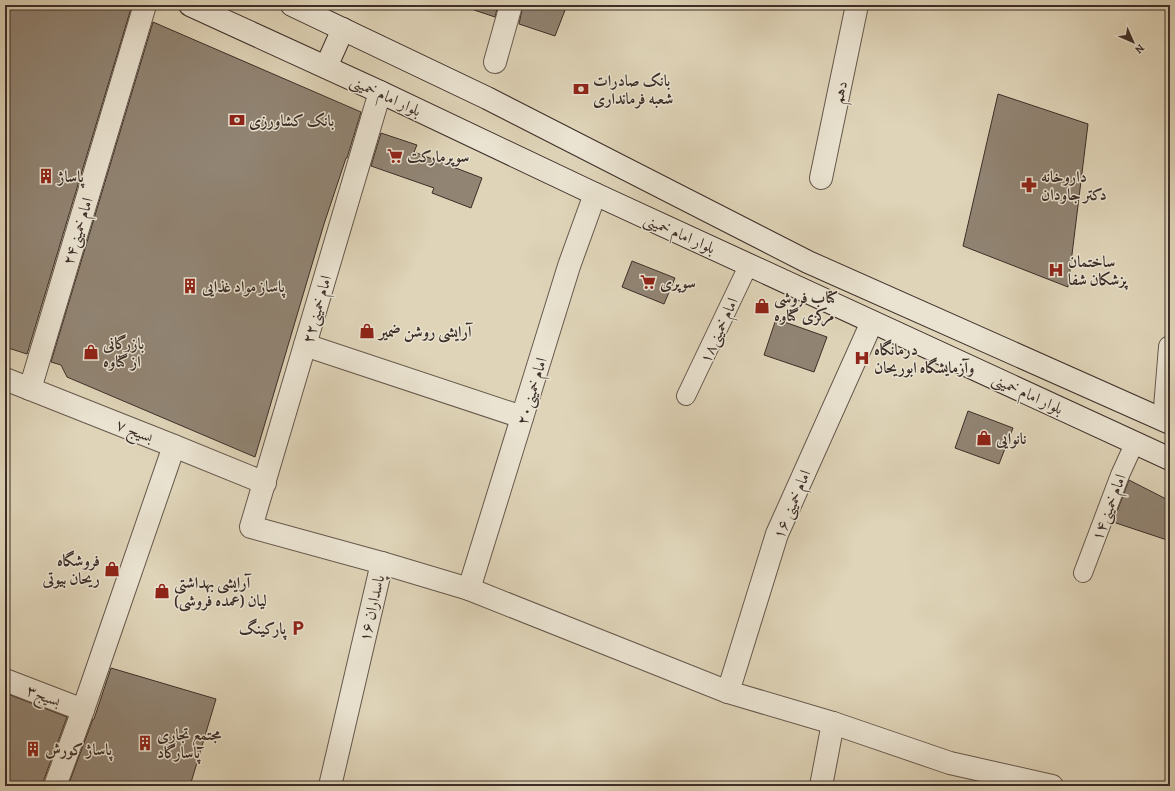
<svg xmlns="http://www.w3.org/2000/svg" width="1175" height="791" font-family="Alegreya,Amiri,serif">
<rect width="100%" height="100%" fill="#dfd4b8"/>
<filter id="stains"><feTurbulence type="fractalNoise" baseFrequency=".005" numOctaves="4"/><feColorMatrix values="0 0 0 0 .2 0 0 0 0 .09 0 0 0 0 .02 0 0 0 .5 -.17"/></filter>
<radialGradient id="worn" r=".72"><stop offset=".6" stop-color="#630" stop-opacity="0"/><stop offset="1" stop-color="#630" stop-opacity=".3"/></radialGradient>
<g fill="#918473" stroke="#3c2e28">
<path d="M5,5H132L27,354L5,347Z"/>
<path d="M475,5H498L495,17L474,10Z"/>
<path d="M523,5H567L555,36L519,24Z"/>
<path d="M153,22L361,112L347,158H346L324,224L255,457L67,377L61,365L51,362Z"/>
<path d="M998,94L1088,124L1068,287L963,246Z"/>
<path d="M381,133L417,145L414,152L482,178L471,208L432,193L434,188L371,166Z"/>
<path d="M632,261L675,278L664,304L622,287Z"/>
<path d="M776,319L827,337L814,372L764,355Z"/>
<path d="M968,411L1013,428L999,464L955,448Z"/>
<path d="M1129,480L1170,501V541L1113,522Z"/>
<path d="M111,668L216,699L190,786H68L93,719H94Z"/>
<path d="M5,693L67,717L43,782V786H5Z"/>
</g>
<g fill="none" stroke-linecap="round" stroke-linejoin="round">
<defs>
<g id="service">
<path d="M686,396L749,264"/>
<path d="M1083,573L1120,475L1135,442"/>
</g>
<g id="minor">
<path d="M495,62L511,5"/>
<path d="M821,178L857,5"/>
<path d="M305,345L522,417"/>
<path d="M5,379L174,446L265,483"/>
<path d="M30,389L145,5"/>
<path d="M1164,420L1170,347"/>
<path d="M382,563L469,589L728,692L833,723L950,763L1052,786"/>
<path d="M469,589L569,266L595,194"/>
<path d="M5,680L83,710"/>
<path d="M728,692L777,534L872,322"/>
<path d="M55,786L83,710L174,446"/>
<path d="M330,786L382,563L251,527L380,92"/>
<path d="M821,786L833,723"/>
</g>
<g id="secondary">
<path d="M190,5L380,92L595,194L1170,459"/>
<path d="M292,5L487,98L808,262L1170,423"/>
<path d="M326,67L343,29"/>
</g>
</defs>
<use href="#service" stroke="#65584c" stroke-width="20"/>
<use href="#minor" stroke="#65584c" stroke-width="24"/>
<use href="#secondary" stroke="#3c2e28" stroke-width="24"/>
<use href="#service" stroke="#eae3d1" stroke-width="18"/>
<use href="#minor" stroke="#eae3d1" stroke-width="22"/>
<use href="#secondary" stroke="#eae3d1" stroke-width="22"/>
</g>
<defs>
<symbol id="bank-bare" viewBox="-9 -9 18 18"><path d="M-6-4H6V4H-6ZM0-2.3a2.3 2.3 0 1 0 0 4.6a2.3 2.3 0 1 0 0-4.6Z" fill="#8f2418" stroke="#eae3d1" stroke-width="2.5" paint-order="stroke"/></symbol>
<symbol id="supermarket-bare" viewBox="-9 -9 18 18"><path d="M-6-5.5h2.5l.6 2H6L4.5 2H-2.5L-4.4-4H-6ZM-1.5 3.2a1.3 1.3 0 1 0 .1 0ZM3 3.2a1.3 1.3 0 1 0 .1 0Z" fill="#8f2418" stroke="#eae3d1" stroke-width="2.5" paint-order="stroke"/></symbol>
<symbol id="building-bare" viewBox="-9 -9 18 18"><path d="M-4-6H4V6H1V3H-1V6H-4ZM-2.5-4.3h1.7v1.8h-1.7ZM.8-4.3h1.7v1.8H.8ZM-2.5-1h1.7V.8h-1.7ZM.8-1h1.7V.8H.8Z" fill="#8f2418" stroke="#eae3d1" stroke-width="2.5" paint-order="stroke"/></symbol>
<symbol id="pharmacy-bare" viewBox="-9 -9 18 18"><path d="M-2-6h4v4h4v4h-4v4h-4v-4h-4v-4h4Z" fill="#8f2418" stroke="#eae3d1" stroke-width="2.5" paint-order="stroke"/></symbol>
<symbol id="hospital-bare" viewBox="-9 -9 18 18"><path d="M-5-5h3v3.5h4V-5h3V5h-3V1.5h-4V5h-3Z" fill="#8f2418" stroke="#eae3d1" stroke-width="2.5" paint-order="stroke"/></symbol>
<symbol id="shop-bare" viewBox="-9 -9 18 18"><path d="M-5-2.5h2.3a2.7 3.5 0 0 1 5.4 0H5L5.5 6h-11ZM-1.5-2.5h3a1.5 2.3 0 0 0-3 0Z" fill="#8f2418" stroke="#eae3d1" stroke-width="2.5" paint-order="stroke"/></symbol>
<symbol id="parking-bare" viewBox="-9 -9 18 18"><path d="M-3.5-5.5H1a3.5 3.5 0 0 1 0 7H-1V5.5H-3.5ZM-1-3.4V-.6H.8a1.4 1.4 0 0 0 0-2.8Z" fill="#8f2418" stroke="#eae3d1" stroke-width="2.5" paint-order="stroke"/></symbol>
</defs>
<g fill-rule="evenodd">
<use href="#bank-bare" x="570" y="78" width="22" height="22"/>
<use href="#bank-bare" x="226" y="109" width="22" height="22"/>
<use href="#supermarket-bare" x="384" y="145" width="22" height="22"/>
<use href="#building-bare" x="35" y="165" width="22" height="22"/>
<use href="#pharmacy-bare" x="1018" y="174" width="22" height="22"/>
<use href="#hospital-bare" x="1045" y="259" width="22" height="22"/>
<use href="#supermarket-bare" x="637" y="271" width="22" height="22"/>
<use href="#building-bare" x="179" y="275" width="22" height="22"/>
<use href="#shop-bare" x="751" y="295" width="22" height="22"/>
<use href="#shop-bare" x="356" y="320" width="22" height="22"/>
<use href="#shop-bare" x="80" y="341" width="22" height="22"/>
<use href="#hospital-bare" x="851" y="347" width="22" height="22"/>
<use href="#shop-bare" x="973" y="427" width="22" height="22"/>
<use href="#shop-bare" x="101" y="558" width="22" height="22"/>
<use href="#shop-bare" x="151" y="580" width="22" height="22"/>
<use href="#parking-bare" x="287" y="617" width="22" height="22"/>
<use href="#building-bare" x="134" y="732" width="22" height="22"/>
<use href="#building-bare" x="22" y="738" width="22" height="22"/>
</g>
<g text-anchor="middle" stroke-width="3" stroke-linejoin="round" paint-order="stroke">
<g font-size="16" font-weight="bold" fill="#3c2e28" stroke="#eae3d1" text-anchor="start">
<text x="593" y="86">بانک صادرات<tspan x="593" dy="18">شعبه فرمانداری</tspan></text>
<text x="249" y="126">بانک کشاورزی</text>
<text x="407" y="162">سوپرمارکت</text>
<text x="58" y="182">پاساژ</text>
<text x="1041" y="182">داروخانه<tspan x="1041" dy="18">دکتر جاودان</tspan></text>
<text x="1068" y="267">ساختمان<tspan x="1068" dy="18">پزشکان شفا</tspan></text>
<text x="660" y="288">سوپری</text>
<text x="202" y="292">پاساز مواد غذایی</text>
<text x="774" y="303">کتاب فروشى<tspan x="774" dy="18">مرکزى گناوه</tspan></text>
<text x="379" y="337">آرایشی روشن ضمیر</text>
<text x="103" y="349">بازرگانی<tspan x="103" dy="18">از گناوه</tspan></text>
<text x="874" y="355">درمانگاه<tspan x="874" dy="18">وآزمایشگاه ابوریحان</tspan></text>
<text x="996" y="444">نانوایی</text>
<text x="100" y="566" text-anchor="end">فروشگاه<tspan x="100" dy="18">ریحان بیوتی</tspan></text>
<text x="174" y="588">آرایشی بهداشتی<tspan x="174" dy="18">لیان (عمده فروشی)</tspan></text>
<text x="286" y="634" text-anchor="end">پارکینگ</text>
<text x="157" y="740">مجتمع تجاری<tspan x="157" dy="18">پاسارگاد</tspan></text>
<text x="45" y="755">پاساژ کورش</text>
</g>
<g font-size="16" fill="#3c2e28" stroke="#eae3d1">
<text transform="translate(839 92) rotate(-78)" y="6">دهم</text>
<text transform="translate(386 95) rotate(25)" y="6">بلوار امام خمینی</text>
<text transform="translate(77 231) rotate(-73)" y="6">امام خمینی۲۴</text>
<text transform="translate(680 233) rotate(24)" y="6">بلوار امام خمینی</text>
<text transform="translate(316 309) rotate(-74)" y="6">امام خمینی۲۲</text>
<text transform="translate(718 330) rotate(-65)" y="6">امام خمینی۱۸</text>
<text transform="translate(531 391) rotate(-73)" y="6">امام خمینی۲۰</text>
<text transform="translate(1028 393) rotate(25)" y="6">بلوار امام خمینی</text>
<text transform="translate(135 430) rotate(22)" y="6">بسیج ۷</text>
<text transform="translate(791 504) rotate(-67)" y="6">امام خمینی ۱۶</text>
<text transform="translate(1108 507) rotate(-69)" y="6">امام خمینی۱۴</text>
<text transform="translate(371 608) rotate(-77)" y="6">پاسداران ۱۶</text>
<text transform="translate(44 695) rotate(21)" y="6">بسیج۳</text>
</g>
</g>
<rect width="1175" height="791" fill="none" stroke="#dfd4b8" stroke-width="20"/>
<rect x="6" y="6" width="1163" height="779" fill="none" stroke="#3c2e28" stroke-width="2"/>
<rect x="10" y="10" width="1155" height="771" fill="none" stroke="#3c2e28"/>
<g transform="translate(1133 42) rotate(135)" stroke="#eae3d1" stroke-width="3" paint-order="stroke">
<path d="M0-3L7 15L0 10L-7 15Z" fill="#3c2e28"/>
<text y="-6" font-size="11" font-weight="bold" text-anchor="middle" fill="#3c2e28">N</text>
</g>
<rect width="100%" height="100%" filter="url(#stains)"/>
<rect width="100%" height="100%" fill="url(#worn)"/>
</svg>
